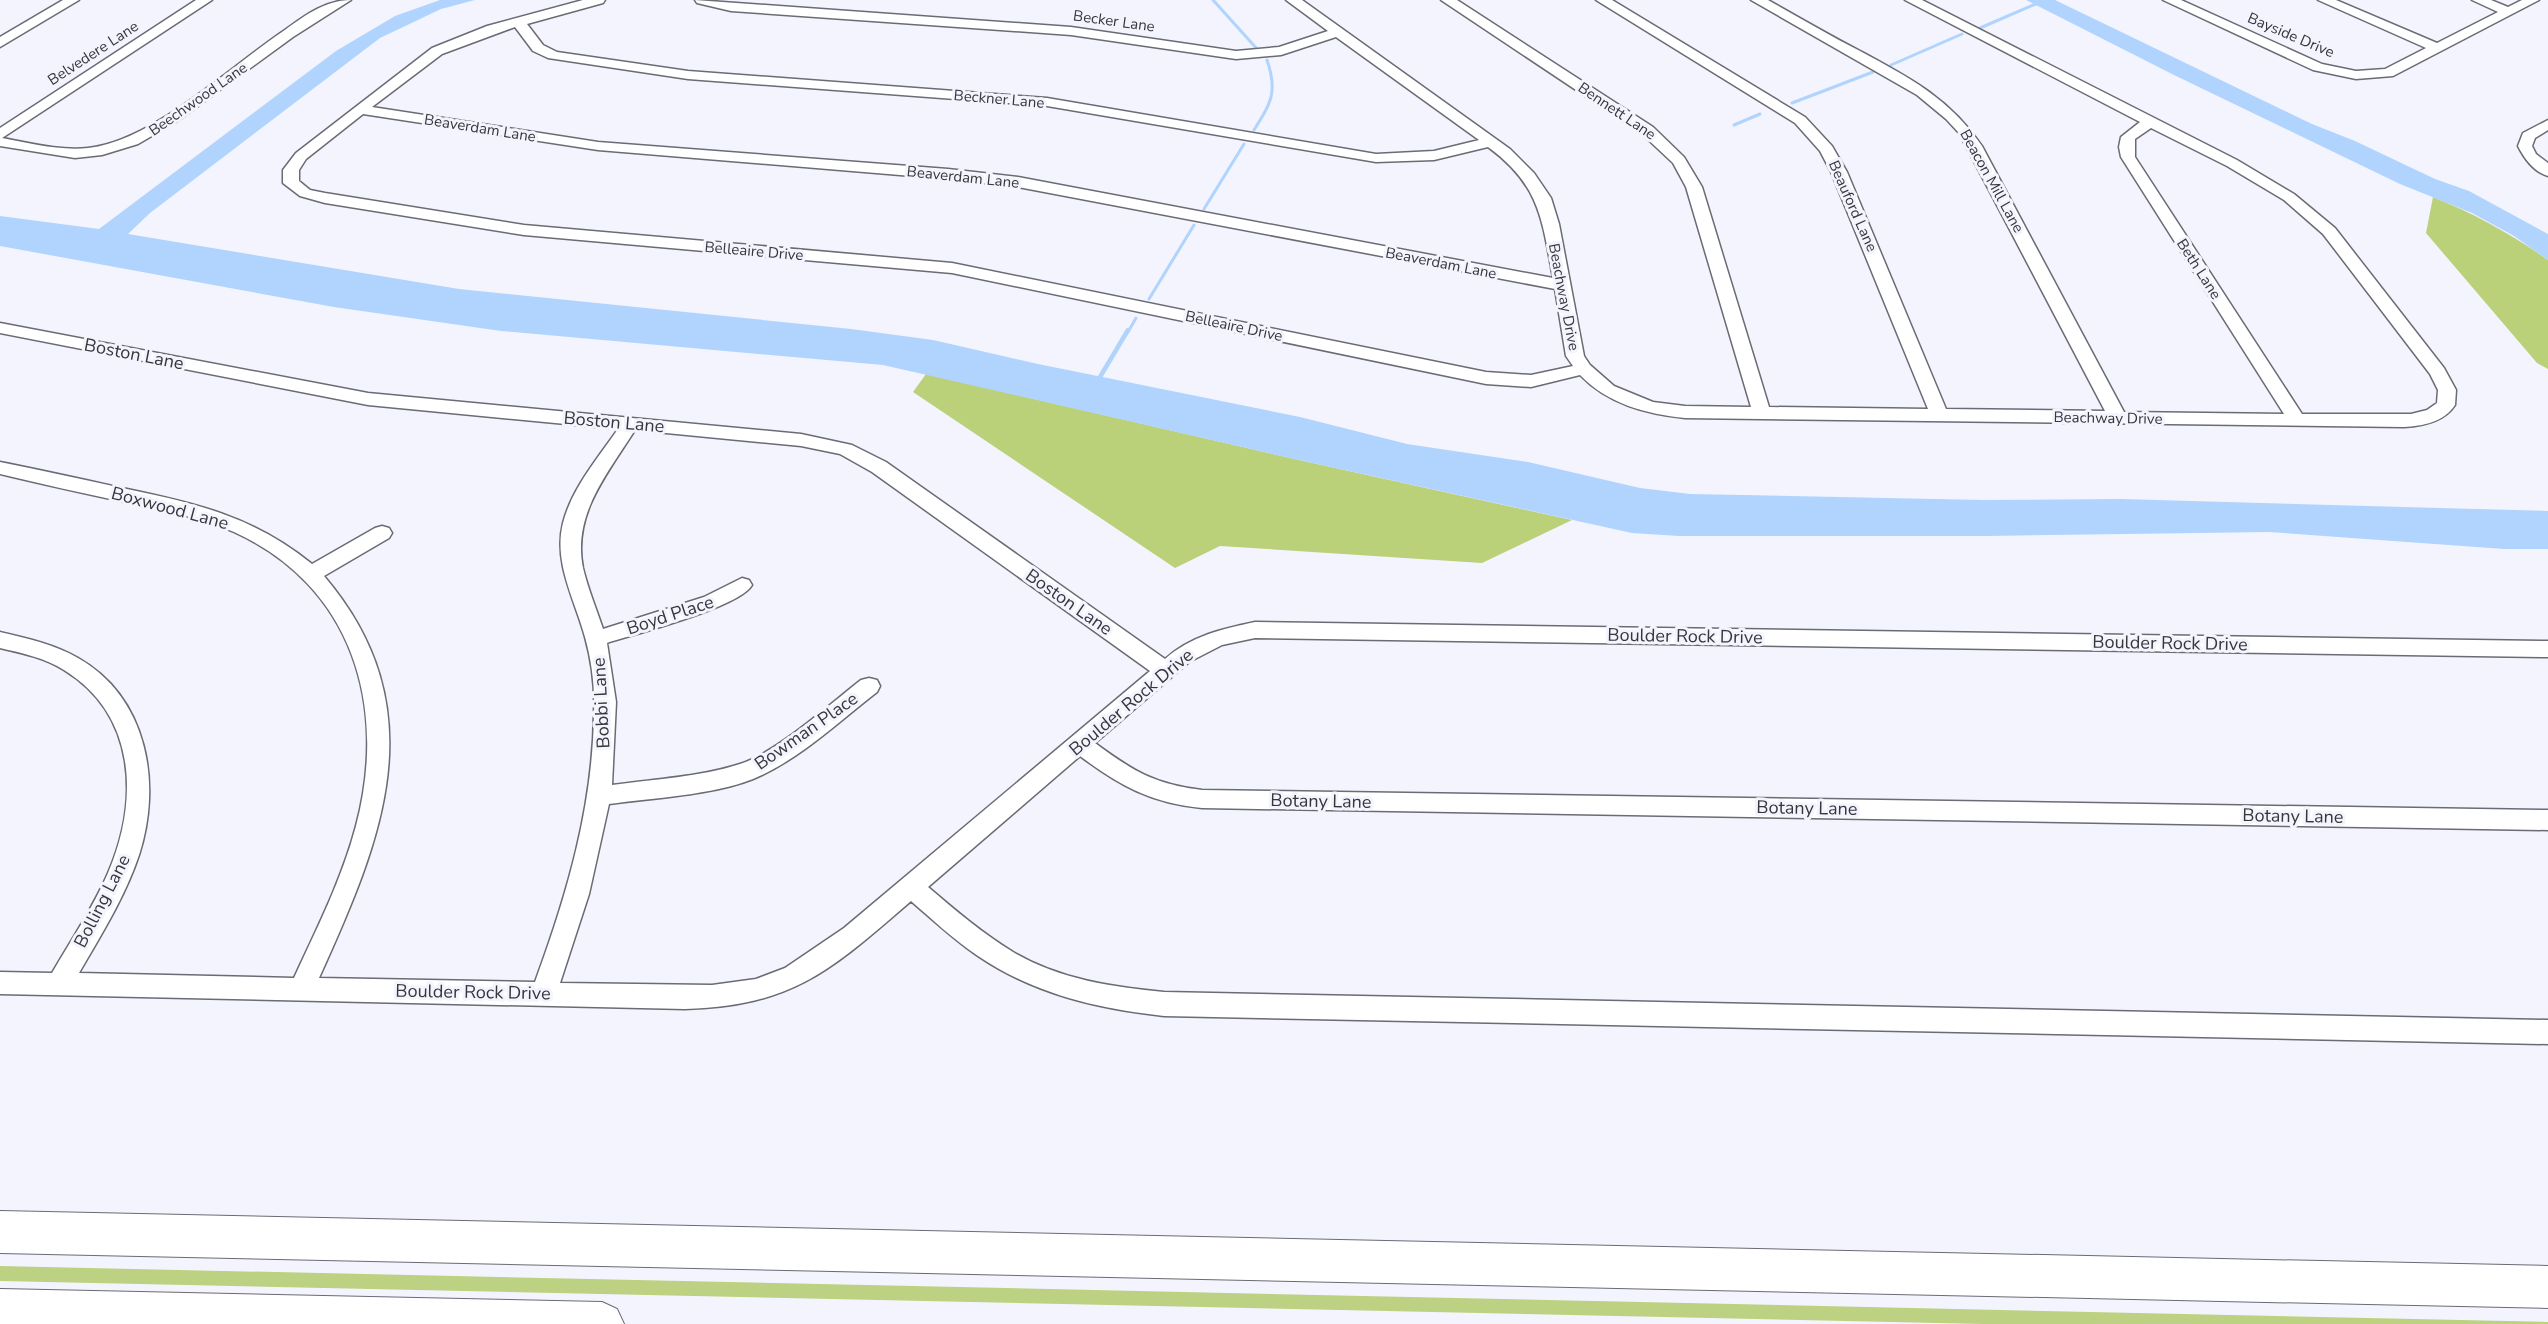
<svg xmlns="http://www.w3.org/2000/svg" width="2548" height="1324" font-family="'Nunito Sans',sans-serif">
<rect width="100%" height="100%" fill="#f3f4fe"/>
<path fill="#bcd181" d="M0,1266L2548,1322V1324H1983L0,1281Z"/>
<g fill="#bad079">
<path d="M2433,197C2475,214 2511,234 2548,260V369L2537,363L2426,233Z"/>
<path d="M926,374L1299,460L1572,520L1482,563L1220,546L1175,568L913,392Z"/>
</g>
<g fill="#b0d4fd">
<path d="M440,0H475L441,9L380,38L150,213L128,234L459,289L851,329L933,340L1038,364L1300,417L1407,444L1528,462L1640,488L1690,494L1983,500L2121,499L2548,511V549H2504L2269,532L1985,536H1679L1632,533L1299,460L883,365L501,331L334,307L0,246V216L99,229L336,51L395,16Z"/>
<path d="M2026,0H2055L2312,124L2355,141L2435,179L2469,191L2548,234V260L2514,236L2472,213L2400,184L2174,75Z"/>
</g>
<g fill="none" stroke-linecap="round" stroke-linejoin="round">
<g stroke="#b0d4fd" stroke-width="3">
<path d="M1213,0L1258,50"/>
<path d="M1980,28L2038,3"/>
<path d="M1891,65L1962,34"/>
<path d="M1792,103L1873,72"/>
<path d="M1734,125L1760,114"/>
<path d="M1254,130C1271,103 1278,92 1267,60"/>
<path d="M1204,209L1244,144"/>
<path d="M1149,299L1194,225"/>
<path d="M1128,332L1136,318"/>
</g>
<path stroke="#b0d4fd" stroke-width="4.5" d="M1100,377L1128,330"/>
<defs>
<g id="minor">
<path d="M63,0H79L0,47V37Z"/>
<path d="M196,0H212L2,138C30,143 59,151 88,148C151,142 229,68 282,32C303,17 324,0 351,0L293,37L179,120L138,144L102,155L75,158L0,146V128Z"/>
<path d="M583,0H605L603,3L527,24L543,45L557,52L688,71L1047,98L1376,154L1434,151L1479,140L1336,37L1281,55L1236,59L1071,35L731,11L697,3L695,0L1071,27L1236,51L1279,47L1328,31L1286,0H1302L1510,149L1534,173L1551,198L1559,224L1584,356L1590,365L1614,386L1653,402L1685,406L1751,407L1686,187L1673,163L1642,134L1441,0H1457L1653,127L1684,157L1702,187L1769,407L1928,409L1831,172L1820,151L1795,123L1596,0H1612L1805,117L1832,146L1847,172L1946,409L2105,411L1959,133L1946,119L1917,95L1751,0H1768C1798,17 1829,35 1860,51C1910,78 1949,98 1982,146L2124,412L2284,414L2121,157L2119,147L2121,137L2140,122L1905,0H1922L2237,160L2294,194L2335,228L2444,368L2456,390L2455,405C2444,422 2423,426 2404,427L1685,418C1646,414 1608,404 1580,375L1531,387L1486,384L952,273L524,235L325,203L300,196L283,183V170L296,153L432,48L487,26ZM515,27L533,51L548,58L688,79L1047,106L1376,162L1434,160L1488,147C1540,185 1542,219 1553,278L1018,177L948,169L598,142L372,107L442,54ZM363,114L598,150L948,179L1018,187L1555,289L1566,356L1573,366L1531,375L1486,372L952,263L524,225L325,193L310,190L299,181V170L306,159ZM2151,128L2227,166L2284,200L2323,234L2430,374L2438,390L2437,403L2427,410L2411,414H2302L2135,157V139Z"/>
<path d="M2163,0H2181L2322,64L2356,71L2385,69L2426,48L2318,0H2336L2437,43L2498,12L2472,0H2491L2508,7L2522,0H2539L2393,76L2356,79L2313,70Z"/>
<path d="M2548,120V130L2535,138L2532,146L2536,154L2548,163V176C2534,172 2524,158 2518,146L2523,133Z"/>
<path d="M0,323L368,393L801,434L852,445L886,462L1165,659C1191,636 1222,629 1255,622L2548,641V657L1255,638L1222,645L1189,662L1095,743C1133,771 1154,784 1202,790L2548,810V830L1202,808C1151,803 1120,786 1080,756L928,887C955,910 982,933 1013,952C1058,979 1112,987 1164,992L2548,1020V1044L1164,1016C1098,1009 1034,994 978,956C954,940 933,920 911,901C832,969 794,1006 685,1009L0,994V972L52,973C71,940 93,908 108,873C139,801 137,715 64,670C45,658 22,653 0,648V632C26,638 54,644 78,658C148,698 162,784 139,855C125,897 101,935 79,973L294,978C317,928 342,879 356,826C388,706 353,586 234,532C199,517 161,510 124,502C83,493 41,484 0,474V462C41,470 81,479 122,488C195,503 253,516 312,564L375,528L382,526L389,528L392,533L389,538L324,576C437,709 382,839 319,978L535,982C567,895 593,807 594,713C595,688 592,662 585,637C575,600 553,562 563,523C572,488 598,458 618,429L368,405L0,333ZM635,430L801,446L840,454L872,472L1150,671L844,928L785,968L756,979L712,985L560,983L589,894L609,804C653,798 713,795 753,779C799,760 838,722 877,692L880,686L877,680L869,678L861,680C830,704 776,753 740,764C700,777 654,779 612,785L616,702L607,643C635,634 740,607 752,585L749,580L742,578L704,597L603,629C596,608 588,589 583,568C572,514 608,473 635,430Z"/>
</g>
<g id="highway">
<path d="M0,1211L2548,1266V1308L0,1253Z"/>
<path d="M0,1289L602,1302L617,1309L624,1324H0Z"/>
</g>
</defs>
<use href="#minor" stroke="#6a6b73" stroke-width="3"/>
<use href="#highway" stroke="#6a6b73" stroke-width="2"/>
<use href="#minor" fill="#fff" fill-rule="evenodd"/>
<use href="#highway" fill="#fff" fill-rule="evenodd"/>
</g>
<g text-anchor="middle" stroke-width="6" stroke-linejoin="round" paint-order="stroke">
<g font-size="15" fill="#36373b" stroke="#f3f4fe">
<text transform="translate(1114 21) rotate(8)" y="5">Becker Lane</text>
<text transform="translate(2291 35) rotate(23)" y="5">Bayside Drive</text>
<text transform="translate(93 53) rotate(-33)" y="5">Belvedere Lane</text>
<text transform="translate(198 99) rotate(-35)" y="5">Beechwood Lane</text>
<text transform="translate(999 99) rotate(5)" y="5">Beckner Lane</text>
<text transform="translate(1617 111) rotate(34)" y="5">Bennett Lane</text>
<text transform="translate(480 128) rotate(9)" y="5">Beaverdam Lane</text>
<text transform="translate(963 177) rotate(6)" y="5">Beaverdam Lane</text>
<text transform="translate(1992 181) rotate(61)" y="5">Beacon Mill Lane</text>
<text transform="translate(1853 206) rotate(66)" y="5">Beauford Lane</text>
<text transform="translate(754 251) rotate(5)" y="5">Belleaire Drive</text>
<text transform="translate(1441 263) rotate(11)" y="5">Beaverdam Lane</text>
<text transform="translate(2199 269) rotate(57)" y="5">Beth Lane</text>
<text transform="translate(1564 297) rotate(79)" y="5">Beachway Drive</text>
<text transform="translate(1234 326) rotate(12)" y="5">Belleaire Drive</text>
<text transform="translate(2108 418) rotate(1)" y="5">Beachway Drive</text>
</g>
<g font-size="18" fill="#36373b" stroke="#f3f4fe">
<text transform="translate(134 354) rotate(11)" y="6">Boston Lane</text>
<text transform="translate(614 422) rotate(5)" y="6">Boston Lane</text>
<text transform="translate(170 508) rotate(15)" y="6">Boxwood Lane</text>
<text transform="translate(1069 602) rotate(35)" y="6">Boston Lane</text>
<text transform="translate(670 615) rotate(-18)" y="6">Boyd Place</text>
<text transform="translate(1685 636) rotate(1)" y="6">Boulder Rock Drive</text>
<text transform="translate(2170 643) rotate(1)" y="6">Boulder Rock Drive</text>
<text transform="translate(1131 702) rotate(-40)" y="6">Boulder Rock Drive</text>
<text transform="translate(601 703) rotate(-93)" y="6">Bobbi Lane</text>
<text transform="translate(806 731) rotate(-35)" y="6">Bowman Place</text>
<text transform="translate(1321 801) rotate(1)" y="6">Botany Lane</text>
<text transform="translate(1807 808) rotate(1)" y="6">Botany Lane</text>
<text transform="translate(2293 816) rotate(1)" y="6">Botany Lane</text>
<text transform="translate(102 901) rotate(-63)" y="6">Bolling Lane</text>
<text transform="translate(473 992) rotate(1)" y="6">Boulder Rock Drive</text>
</g>
</g>
</svg>
